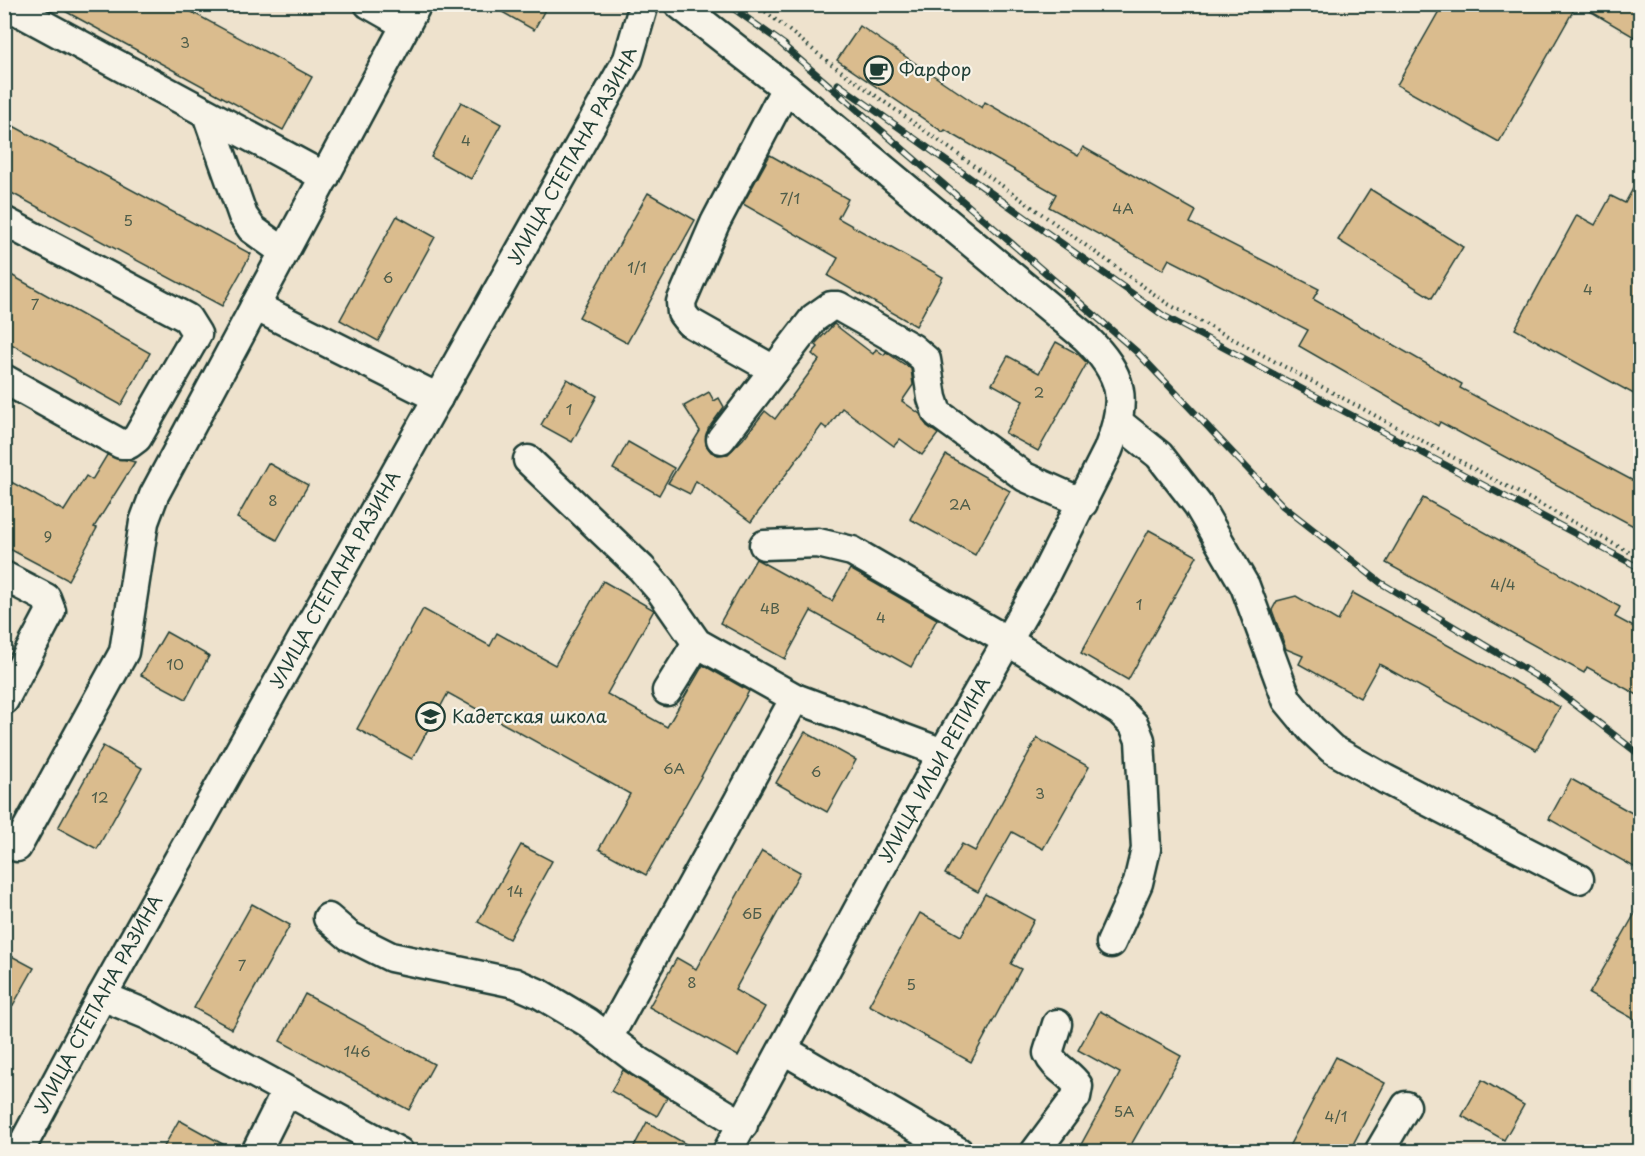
<svg xmlns="http://www.w3.org/2000/svg" width="1645" height="1156" font-family="'Playpen Sans',sans-serif">
<rect width="100%" height="100%" fill="#eee2cd"/>
<filter id="ink" filterUnits="userSpaceOnUse"><feTurbulence type="fractalNoise" baseFrequency=".0167" numOctaves="2"/><feDisplacementMap in="SourceGraphic" scale="12" xChannelSelector="R" yChannelSelector="G"/><feConvolveMatrix kernelMatrix="1 2 1 2 8 2 1 2 1" color-interpolation-filters="sRGB"/></filter>
<g filter="url(#ink)">
<g fill="#dabc8e" stroke="#1f3d34" stroke-width="1.5">
<path d="M52,4H177L312,77L283,130Z"/>
<path d="M488,4H548L534,30Z"/>
<path d="M1443,4H1577L1499,142L1397,85Z"/>
<path d="M1578,4H1641V41Z"/>
<path d="M860,26L982,108L985,102L1078,156L1083,147L1196,211L1190,223L1319,289L1313,299L1462,384L1460,388L1641,485V530L1440,422L1438,426L1299,346L1308,330L1169,259L1163,270L1049,207L1056,194L945,130L943,132L837,60Z"/>
<path d="M461,102L501,124L471,179L431,157Z"/>
<path d="M4,121L251,254L222,306L4,189Z"/>
<path d="M770,155L848,199L838,218L943,277L916,326L828,276L838,258L743,204Z"/>
<path d="M1641,174V398L1515,329L1577,215L1595,225L1611,196L1625,203Z"/>
<path d="M1370,189L1463,247L1432,298L1338,240Z"/>
<path d="M648,193L695,220L627,343L579,317Z"/>
<path d="M397,216L435,237L378,341L340,320Z"/>
<path d="M4,271L150,353L121,405L4,340Z"/>
<path d="M834,324L873,354L876,349L884,355L886,352L911,369L913,385L902,401L920,414L927,426L938,434L922,455L900,439L894,446L842,408L827,429L822,425L751,522L696,481L690,494L668,483L700,431L684,406L709,392L714,401L719,398L724,407L708,429L706,445L711,452L718,455L728,454L743,439L765,411L775,419L819,360L812,354L818,347L815,344Z"/>
<path d="M1056,342L1078,354L1087,363L1038,451L1005,433L1023,401L992,384L1008,356L1039,373Z"/>
<path d="M567,379L597,396L572,442L541,425Z"/>
<path d="M628,442L674,468L659,495L613,469Z"/>
<path d="M107,455L135,462L94,527L97,528L68,580L4,546V478L64,511L86,476L92,480Z"/>
<path d="M946,455L1010,491L975,555L910,519Z"/>
<path d="M268,463L308,485L277,540L237,518Z"/>
<path d="M1423,498L1620,607L1615,617L1641,631V697L1587,667L1584,673L1386,563Z"/>
<path d="M1149,530L1197,556L1128,680L1081,653Z"/>
<path d="M756,559L832,601L850,569L937,619L911,667L811,611L785,659L720,623Z"/>
<path d="M603,581L654,610L607,694L667,727L703,665L749,691L646,875L599,849L630,794L448,693L412,759L357,729L423,609L490,646L497,633L555,665Z"/>
<path d="M1353,593L1560,707L1536,750L1379,664L1360,698L1299,664L1303,656L1286,649L1272,610L1277,601L1296,596L1338,621Z"/>
<path d="M166,632L209,656L186,699L141,675Z"/>
<path d="M805,732L856,760L827,812L776,783Z"/>
<path d="M1037,738L1089,767L1043,849L1012,832L978,892L945,874L962,844L975,851Z"/>
<path d="M103,746L142,768L97,849L58,828Z"/>
<path d="M1571,779L1641,818V871L1549,819Z"/>
<path d="M521,845L552,861L509,939L478,922Z"/>
<path d="M762,851L800,872L735,990L765,1007L738,1056L649,1007L677,958L696,969Z"/>
<path d="M985,894L1034,920L1011,964L1021,969L971,1062L869,1005L920,913L961,936Z"/>
<path d="M1641,903V1023L1589,994Z"/>
<path d="M252,904L290,925L232,1029L194,1008Z"/>
<path d="M4,952L34,968L4,1021Z"/>
<path d="M305,994L434,1064L409,1110L280,1041Z"/>
<path d="M1100,1011L1181,1056L1127,1152H1077L1120,1073L1078,1050Z"/>
<path d="M1336,1057L1385,1083L1349,1152H1286Z"/>
<path d="M623,1070L667,1098L657,1116L611,1091Z"/>
<path d="M1482,1080L1524,1105L1504,1140L1462,1116Z"/>
<path d="M179,1120L237,1152H161Z"/>
<path d="M647,1122L700,1152H631Z"/>
</g>
<g fill="none" stroke-linecap="round" stroke-linejoin="round">
<defs>
<g id="minor">
<path d="M5,4L325,177"/>
<path d="M369,4L406,25"/>
<path d="M679,4L786,88L1085,337C1124,375 1128,400 1108,450L1042,581L943,753L727,1152"/>
<path d="M207,114L243,216L252,229L284,252"/>
<path d="M4,221L187,318L197,334L137,438L129,444H121L4,379"/>
<path d="M255,306L438,398"/>
<path d="M774,370L689,322L682,313L681,302L715,223L786,88"/>
<path d="M1118,422L1159,455L1198,505L1245,586L1287,700L1311,729L1332,749L1385,779L1579,879"/>
<path d="M721,439L814,318L831,306H838L912,348L926,360L932,398L937,413L1025,477L1083,503"/>
<path d="M528,460L641,568L660,590L697,643L795,698L943,753"/>
<path d="M764,545L818,543L852,551L1006,640L1120,711L1134,725L1140,740L1146,849L1138,883L1111,943"/>
<path d="M4,576L46,598L51,611L4,700"/>
<path d="M667,691L697,643"/>
<path d="M17,847L124,652L144,522L154,495L417,4"/>
<path d="M328,918L349,936L391,957L515,983L540,994L587,1022L640,1062L743,1125"/>
<path d="M102,996L148,1015L399,1152"/>
<path d="M608,1038L795,698"/>
<path d="M784,1050L959,1152"/>
<path id="s1" d="M19,1152L102,996L628,59L644,4"/>
<path d="M256,1152L286,1092"/>
<path d="M1035,1152L1076,1097L1078,1086C1069,1072 1055,1069 1048,1053L1057,1024"/>
<path d="M1379,1152L1406,1106"/>
</g>
</defs>
<use href="#minor" stroke="#1f3d34" stroke-width="33"/>
<path stroke="#1f3d34" stroke-width="4" stroke-dasharray="1.5 4.5" stroke-linecap="butt" d="M756,4L827,61L1168,304L1640,558"/>
<use href="#minor" stroke="#f7f3e8" stroke-width="28"/>
<defs>
<g id="rail">
<path d="M727,4L785,45"/>
<path d="M778,41L1137,352L1283,506L1381,583L1546,682L1640,755"/>
<path d="M838,84L1164,316L1640,568"/>
</g>
</defs>
<use href="#rail" stroke="#1f3d34" stroke-width="7"/>
<use href="#rail" stroke="#f7f3e8" stroke-width="4.5" stroke-dasharray="14" stroke-linecap="butt"/>
</g>
</g>
<defs>
<symbol id="cafe-ring" viewBox="-11 -11 22 22"><circle r="9.5" fill="#f7f3e8" stroke="#1f3d34" stroke-width="1.5"/><path d="M-5.5-4.5H6V0H3Q3 3.5 0 3.5H-2.5Q-5.5 3.5-5.5 0ZM3-3.2v2h1.7v-2ZM-6 4.5H4V6H-6Z" fill="#1f3d34"/></symbol>
<symbol id="school-ring" viewBox="-11 -11 22 22"><circle r="9.5" fill="#f7f3e8" stroke="#1f3d34" stroke-width="1.5"/><path d="M0-5L7-2L0 1L-7-2ZM-4 1L0 2.5L4 1V4Q0 6-4 4Z" fill="#1f3d34"/></symbol>
</defs>
<g fill-rule="evenodd">
<use href="#cafe-ring" x="862" y="54" width="33" height="33"/>
<use href="#school-ring" x="414" y="700" width="33" height="33"/>
</g>
<g text-anchor="middle" stroke-width="4.5" stroke-linejoin="round" paint-order="stroke">
<g font-size="15" fill="#4e5d4a">
<text x="185" y="48">3</text>
<text x="466" y="146">4</text>
<text x="790" y="204">7/1</text>
<text x="1123" y="214">4А</text>
<text x="128" y="226">5</text>
<text x="637" y="273">1/1</text>
<text x="388" y="283">6</text>
<text x="1588" y="295">4</text>
<text x="35" y="310">7</text>
<text x="1039" y="398">2</text>
<text x="569" y="415">1</text>
<text x="273" y="506">8</text>
<text x="960" y="510">2А</text>
<text x="48" y="542">9</text>
<text x="1503" y="590">4/4</text>
<text x="1139" y="610">1</text>
<text x="770" y="614">4В</text>
<text x="881" y="623">4</text>
<text x="175" y="670">10</text>
<text x="674" y="774">6А</text>
<text x="816" y="777">6</text>
<text x="1040" y="799">3</text>
<text x="100" y="803">12</text>
<text x="515" y="897">14</text>
<text x="752" y="919">6Б</text>
<text x="242" y="971">7</text>
<text x="692" y="988">8</text>
<text x="911" y="990">5</text>
<text x="357" y="1057">146</text>
<text x="1124" y="1117">5А</text>
<text x="1336" y="1122">4/1</text>
</g>
<g font-size="18" fill="#1f3d34" stroke="#f7f3e8" text-anchor="start">
<text x="899" y="76">Фарфор</text>
<text x="452" y="723">Кадетская школа</text>
</g>
<g font-size="18" fill="#1f3d34" stroke="#f7f3e8">
<text dy="6" stroke="none"><textPath href="#s1" startOffset="1140">УЛИЦА СТЕПАНА РАЗИНА</textPath></text>
<text dy="6" stroke="none"><textPath href="#s1" startOffset="654">УЛИЦА СТЕПАНА РАЗИНА</textPath></text>
<text transform="translate(935 770) rotate(-61)" y="6">УЛИЦА ИЛЬИ РЕПИНА</text>
<text dy="6" stroke="none"><textPath href="#s1" startOffset="168">УЛИЦА СТЕПАНА РАЗИНА</textPath></text>
</g>
</g>
<rect width="1645" height="1156" fill="none" stroke="#f7f3e8" stroke-width="24"/>
<rect x="12" y="12" width="1621" height="1132" fill="none" stroke="#1f3d34" stroke-width="2" filter="url(#ink)"/>
</svg>
